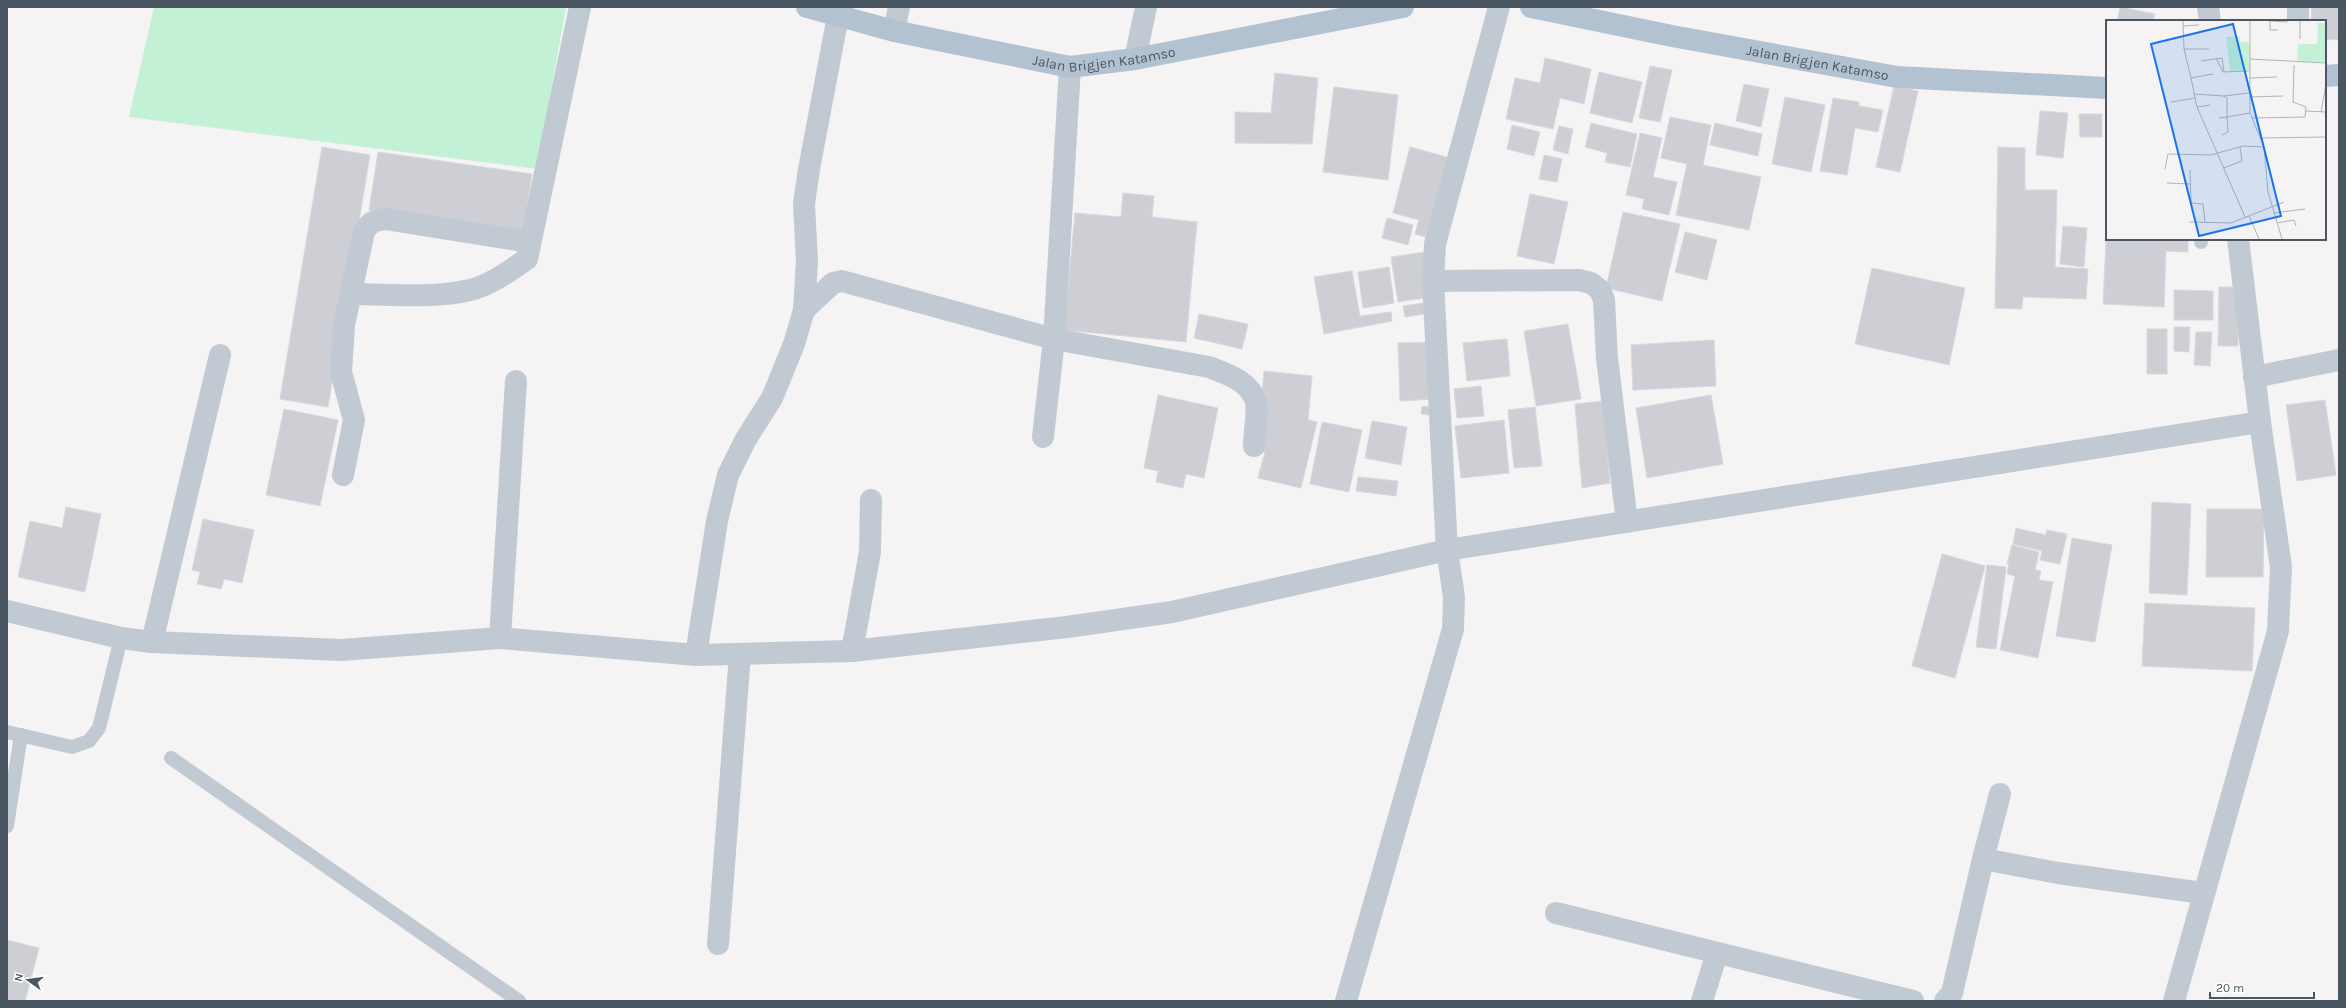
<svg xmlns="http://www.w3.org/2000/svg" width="2346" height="1008" font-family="Karla,sans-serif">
<rect width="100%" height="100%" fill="#f5f3f3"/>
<path fill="#c3f1d5" d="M154,7H566L537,169L129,117Z"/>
<g fill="#cdcfd5" stroke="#d7d9de">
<path d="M2120,7L2155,14L2153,21H2117Z"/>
<path d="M2312,7H2339V40L2325,39V21H2311Z"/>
<path d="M1545,58L1591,69L1584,104L1560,98L1553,129L1506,119L1515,78L1540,83Z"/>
<path d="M1650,66L1672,70L1660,122L1639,118Z"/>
<path d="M1599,72L1642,82L1632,123L1590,113Z"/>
<path d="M1275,73L1318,78L1312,144L1235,143V112L1271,113Z"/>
<path d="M1744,84L1769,89L1761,127L1736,121Z"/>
<path d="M1894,86L1918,91L1900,172L1876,167Z"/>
<path d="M1334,87L1398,95L1388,180L1323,172Z"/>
<path d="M1785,97L1825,105L1811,172L1772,164Z"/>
<path d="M1833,98L1859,102V106L1883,110L1878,132L1855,128L1847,175L1820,171Z"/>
<path d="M2040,111L2068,113L2063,158L2036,155Z"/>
<path d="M2079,114H2102V137H2080Z"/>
<path d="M1670,117L1711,125L1703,165L1761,177L1749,230L1676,215L1687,164L1661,158Z"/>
<path d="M1591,123L1637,134L1630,167L1605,162L1607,153L1585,147Z"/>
<path d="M1715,123L1762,134L1758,156L1710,145Z"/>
<path d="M1512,125L1540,132L1534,156L1507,149Z"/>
<path d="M1559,126L1573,129L1568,154L1553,150Z"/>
<path d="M1640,133L1662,138L1653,177L1677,182L1669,215L1642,209L1644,199L1626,195Z"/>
<path d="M322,147L370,155L328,407L280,399Z"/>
<path d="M1410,147L1454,159L1432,239L1415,234L1419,220L1393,213Z"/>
<path d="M1998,147L2025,148V190H2057L2055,267L2088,269L2086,299L2023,297L2022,309L1995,308Z"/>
<path d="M378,152L532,174L523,233L369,210Z"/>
<path d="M1544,155L1562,159L1557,182L1539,179Z"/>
<path d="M1123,193L1154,196L1152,217L1197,222L1186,342L1064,330L1075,213L1121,217Z"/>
<path d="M1530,194L1568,202L1554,264L1517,256Z"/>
<path d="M1623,212L1680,224L1662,301L1606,288Z"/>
<path d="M1387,218L1413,225L1408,245L1382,238Z"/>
<path d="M2107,220V239H2188V252L2166,251L2164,307L2103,304Z"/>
<path d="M2063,226L2087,228L2084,267L2060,264Z"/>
<path d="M1685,232L1717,240L1707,280L1675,272Z"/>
<path d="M1425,252L1431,297L1398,302L1391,257Z"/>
<path d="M1389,267L1394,303L1363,308L1358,272Z"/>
<path d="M1872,268L1965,288L1949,365L1855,344Z"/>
<path d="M1352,271L1360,316L1391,312L1392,321L1324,334L1314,277Z"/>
<path d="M2219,287H2239L2238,346H2218Z"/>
<path d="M2174,290L2213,291V320H2174Z"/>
<path d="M1429,302L1431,313L1405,317L1403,306Z"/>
<path d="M1199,314L1248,324L1242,349L1194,338Z"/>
<path d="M1568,324L1581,399L1536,406L1524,331Z"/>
<path d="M2174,327H2190L2189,352L2174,351Z"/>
<rect x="2147" y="329" width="20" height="45"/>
<path d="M2196,332H2212L2210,366L2194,365Z"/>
<path d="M1507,339L1510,376L1467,381L1463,343Z"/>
<path d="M1714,340L1716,386L1633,390L1631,345Z"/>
<path d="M1435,342L1436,399L1400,401L1398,343Z"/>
<path d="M1264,371L1312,376L1308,420L1317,422L1301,488L1258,478L1265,452L1257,451Z"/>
<path d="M1481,386L1484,416L1457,418L1454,389Z"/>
<path d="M1158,395L1218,408L1204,478L1186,474L1183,488L1156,482L1158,471L1144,468Z"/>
<path d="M1711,395L1723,464L1647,478L1636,408Z"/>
<path d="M2325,400L2336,475L2297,481L2286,405Z"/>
<path d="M1603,401L1610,483L1582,488L1575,404Z"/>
<path d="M1422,406L1431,407L1429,415L1421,414Z"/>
<path d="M1535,407L1542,466L1514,468L1508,410Z"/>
<path d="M284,409L338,420L320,506L266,495Z"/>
<path d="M1504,420L1509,473L1461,478L1455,426Z"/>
<path d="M1372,421L1407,427L1401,465L1365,458Z"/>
<path d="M1322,422L1362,430L1349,492L1310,484Z"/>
<path d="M1358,477L1398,481L1396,496L1356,491Z"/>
<path d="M2152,502L2191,504L2187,595L2149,593Z"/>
<path d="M66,507L101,514L85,592L18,577L30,521L62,528Z"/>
<path d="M2207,509H2264L2263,577H2206Z"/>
<path d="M203,519L254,530L242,583L224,579L221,589L197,584L200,572L192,570Z"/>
<path d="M2016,528L2046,535L2047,530L2067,534L2060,564L2040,560L2042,551L2013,544Z"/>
<path d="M2072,538L2112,545L2095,642L2056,636Z"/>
<path d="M2012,545L2039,552L2035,570L2041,571L2039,580L2053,582L2038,658L2000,650L2015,576L2007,574L2009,564H2007Z"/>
<path d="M1942,554L1985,566L1955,678L1912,666Z"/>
<path d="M1987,565L2006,567L1996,649L1976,647Z"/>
<path d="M2145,603L2255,608L2252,671L2142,666Z"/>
<path d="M7,940L39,948L25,1001H7Z"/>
</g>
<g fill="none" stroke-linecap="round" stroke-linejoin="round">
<g stroke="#c1cad2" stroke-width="14">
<path d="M2201,239V242"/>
<path d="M7,732L72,747L89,741L99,728L121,638"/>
<path d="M171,758L519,1001"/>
<path d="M7,826L21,735"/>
</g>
<g stroke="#c1cad2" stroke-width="22">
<path d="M2208,7L2210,21"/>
<path d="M2298,21V7"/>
<path d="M894,31L899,7"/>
<path d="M1135,59L1146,7"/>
<path d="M1070,67L1054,339L1209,367C1227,374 1250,381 1256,402C1258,412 1254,435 1254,446"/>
<path d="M1433,281L1579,280L1591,283L1600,290L1604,300L1607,358L1627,522"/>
<path d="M351,294C390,294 433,299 470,290C491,285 509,271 527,259L580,7"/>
<path d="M804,310L833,283L842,281L1054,339L1043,437"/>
<path d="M2254,377L2339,360"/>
<path d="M343,475L354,420L341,372L344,325L364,232C369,222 374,221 385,219L530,242"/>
<path d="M7,611L121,638L152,642L341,650L500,638L516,381"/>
<path d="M500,638L696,655L852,651L870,552L871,500"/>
<path d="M152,642L220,355"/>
<path d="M852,651L1067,627L1172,612L1447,550L2260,422"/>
<path d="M696,655L717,521L728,475L746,439L772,398L794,344L804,310L807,261L804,204L809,169L838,16"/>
<path d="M1983,859L2000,794"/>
<path d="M1556,913L1913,1001"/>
<path d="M718,944L740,654"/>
<path d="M1346,1001L1453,629L1454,597L1447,550L1433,281L1435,244L1499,7"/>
<path d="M1702,1001L1717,953"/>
<path d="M1945,1001L1952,993L1983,859L2058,873L2203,893"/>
<path d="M2174,1001L2278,631L2281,567L2260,422L2238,239"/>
</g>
<g stroke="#b3c2d1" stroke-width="22">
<path id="s1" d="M807,7L894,31L1070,67L1135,59L1403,7"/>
<path id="s2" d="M1531,7L1672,36L1897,77L2107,88"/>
<path d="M2325,76L2339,75"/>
</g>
</g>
<g text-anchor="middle" stroke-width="3.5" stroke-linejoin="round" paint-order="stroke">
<g font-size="14" fill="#4a5661" stroke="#fff">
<text dy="5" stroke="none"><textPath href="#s1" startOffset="304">Jalan Brigjen Katamso</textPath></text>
<text dy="5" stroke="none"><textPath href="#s2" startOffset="292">Jalan Brigjen Katamso</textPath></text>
</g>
</g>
<g transform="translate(2106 20)">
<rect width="220" height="220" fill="#f5f3f3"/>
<path d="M212,3H220L219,42L191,41L192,24H211ZM133,16L135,22H143L144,50L124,51L120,17Z" fill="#c3f1d5"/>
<path fill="none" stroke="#b1b4b9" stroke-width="1" d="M77,1L78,29L85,58L107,54M144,1V93L158,127L162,172L176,219M164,1V10H172M165,1L182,2M77,6L93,5M194,19V1M78,29H103M110,38L117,52L143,51M144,39L220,43M95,41L116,38L118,52M85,58L91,87L104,85M144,58L171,57M88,74L118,76L143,73M143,77L177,76M65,82L89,78M91,87L139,197M200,91L220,92M215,92L220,64M113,98L121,97V78L118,76M146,98L199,97L200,87L187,82L188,45M116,115L122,112L121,97L144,93M155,118L220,117M118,148L136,141L134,127M59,149L62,134L105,135L137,126L158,127M84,150L85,183L97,184L99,202M61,163L84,164M168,193L199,189M143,196L153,219M83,202L125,203L178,182M171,203L188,200L190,206"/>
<path fill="#1a73e8" fill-opacity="0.15" stroke="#1a73e8" stroke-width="2" d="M127,4L175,196L93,216L45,24Z"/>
<rect width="220" height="220" fill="none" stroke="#4a5661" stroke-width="2"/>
</g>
<rect width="2346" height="1008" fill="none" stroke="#4a5661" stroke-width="16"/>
<g transform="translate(28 980) rotate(284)" stroke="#ffffff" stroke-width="3" paint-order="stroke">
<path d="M0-3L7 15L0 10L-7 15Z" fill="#4a5661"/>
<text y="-6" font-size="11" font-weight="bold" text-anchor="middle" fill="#4a5661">N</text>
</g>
<path d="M2210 992v6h104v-6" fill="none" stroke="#4a5661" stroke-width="2"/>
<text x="2216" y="992" font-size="12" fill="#4a5661" stroke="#ffffff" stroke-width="3" paint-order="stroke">20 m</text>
</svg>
